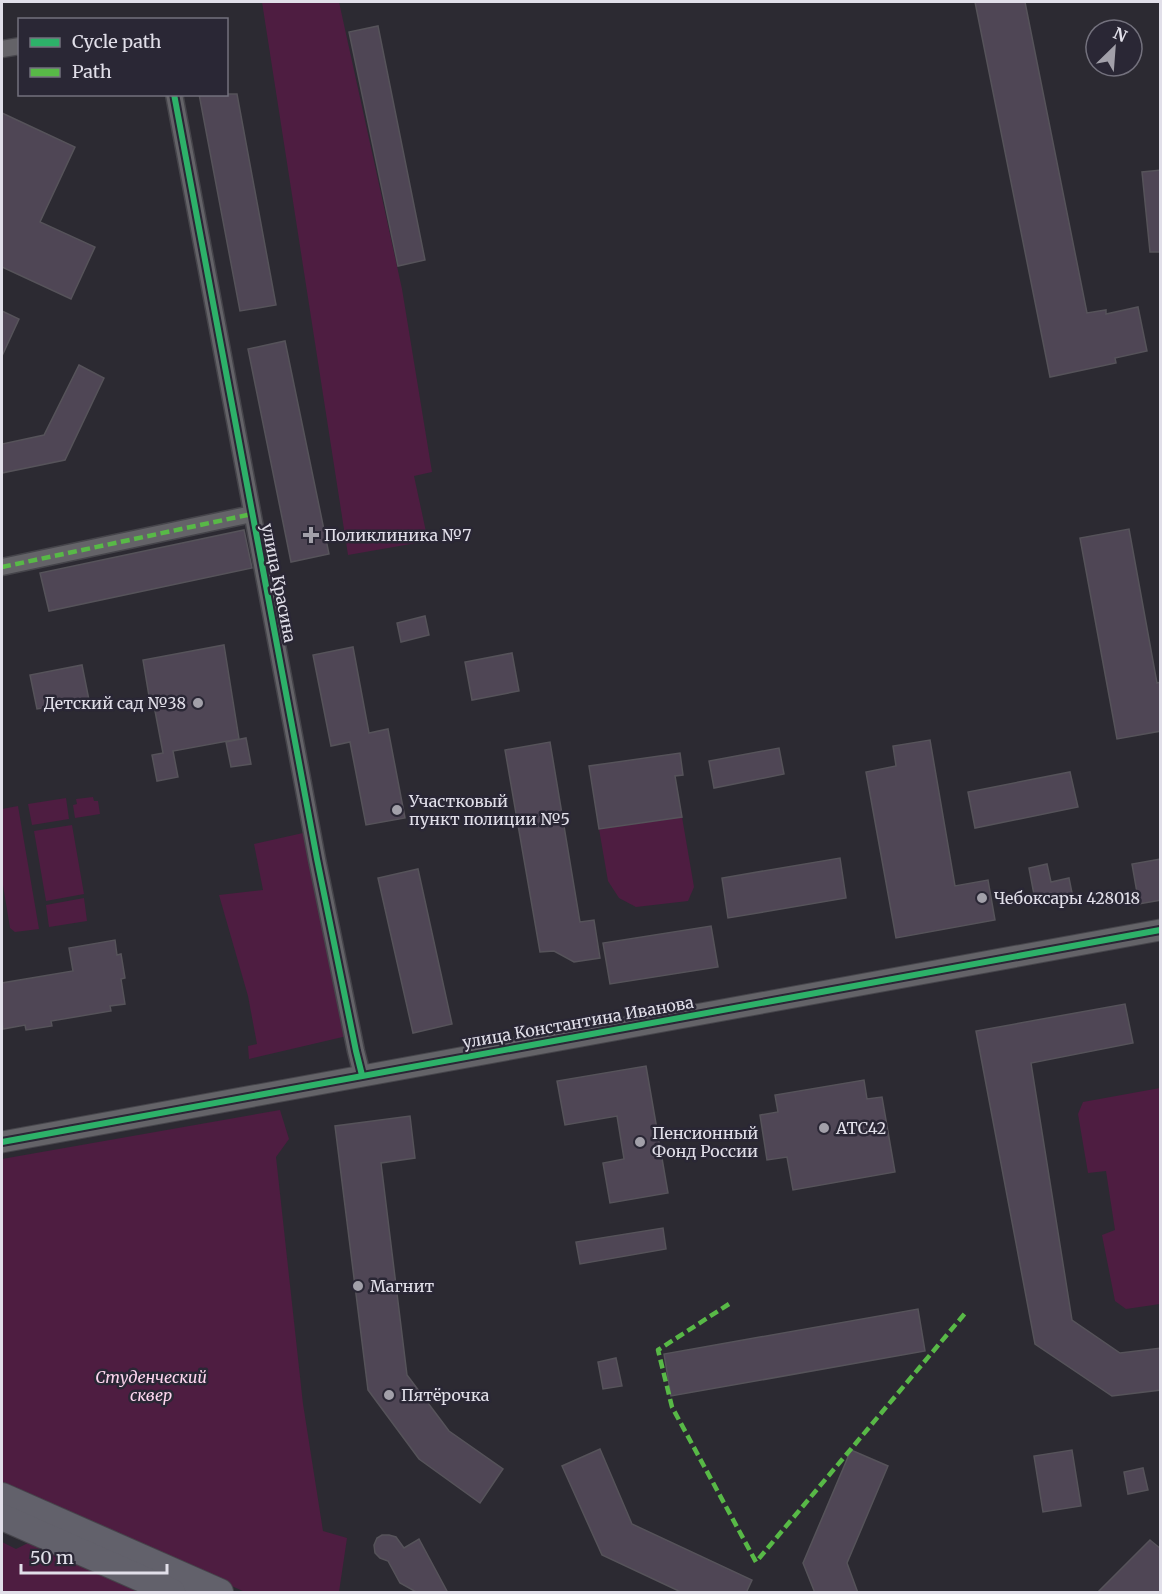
<svg xmlns="http://www.w3.org/2000/svg" width="1162" height="1594" font-family="Merriweather,serif">
<rect width="100%" height="100%" fill="#2c2a32"/>
<g fill="#4e1d41">
<path d="M262,2H339L402,289L432,472L414,476L428,541L348,555Z"/>
<path d="M93,797L94,801H98L100,814L75,818L73,805L77,804L76,799Z"/>
<path d="M66,798L69,819L32,825L28,804Z"/>
<path d="M18,806L39,929L15,932L10,928L2,879V809Z"/>
<path d="M682,817L694,887L688,901L636,907L619,898L608,881L599,829Z"/>
<path d="M72,825L84,894L46,901L34,831Z"/>
<path d="M303,833L347,1036L249,1059L248,1046L257,1044L248,996L219,895L263,890L254,844Z"/>
<path d="M84,898L87,921L49,927L46,905Z"/>
<path d="M1160,1088V1304L1126,1309L1115,1301L1102,1235L1115,1230L1106,1171L1088,1173L1078,1114L1083,1102Z"/>
<path d="M280,1110L289,1139L276,1157L303,1404L323,1531L347,1538L339,1592H245L2,1483V1159Z"/>
<path d="M32,1541L148,1592H2V1542L16,1549Z"/>
</g>
<g fill="#4f4655" stroke="#56535a" stroke-width="1.5">
<path d="M975,2H1025L1087,313L1106,310V314L1138,307L1147,351L1115,358L1116,363L1050,377Z"/>
<path d="M378,26L425,260L398,266L349,32Z"/>
<path d="M199,94H237L276,305L240,311Z"/>
<path d="M2,113L75,147L40,222L95,247L71,299L2,267Z"/>
<path d="M1161,170V252H1150L1142,172Z"/>
<path d="M2,311L19,319L2,356Z"/>
<path d="M285,341L329,554L291,562L248,349Z"/>
<path d="M79,365L104,378L65,460L2,473V444L44,435Z"/>
<path d="M1129,529L1157,683L1161,682V731L1117,739L1080,538Z"/>
<path d="M244,530L252,568L49,611L40,573Z"/>
<path d="M425,616L429,635L401,642L397,623Z"/>
<path d="M224,645L239,739L173,751L178,777L157,781L152,755L163,753L152,695L149,696L143,660Z"/>
<path d="M353,647L369,733L388,729L405,818L366,825L350,742L331,746L313,655Z"/>
<path d="M512,653L519,691L472,700L465,662Z"/>
<path d="M82,665L89,700L37,709L30,675Z"/>
<path d="M246,738L251,764L231,767L226,742Z"/>
<path d="M930,740L955,886L988,880L995,920L896,938L866,772L896,766L893,746Z"/>
<path d="M550,742L580,922L594,920L600,958L574,962L554,951L540,952L505,750Z"/>
<path d="M779,748L784,774L714,788L709,761Z"/>
<path d="M680,753L683,775L675,776L682,817L599,829L589,766Z"/>
<path d="M1070,772L1078,807L975,828L968,792Z"/>
<path d="M840,858L846,898L728,918L722,878Z"/>
<path d="M1161,859V900L1139,904L1132,864Z"/>
<path d="M1047,864L1051,882L1069,878L1073,898L1036,905L1029,868Z"/>
<path d="M418,869L452,1024L413,1033L378,878Z"/>
<path d="M711,926L718,967L610,984L603,943Z"/>
<path d="M115,940L117,955L121,954L125,978L121,979L125,1004L110,1006L111,1011L51,1021L52,1026L26,1030L25,1025L3,1029L2,1018V983L73,971L69,948Z"/>
<path d="M1125,1004L1133,1043L1031,1063L1072,1320L1120,1353L1161,1348V1390L1112,1396L1035,1344L976,1031Z"/>
<path d="M646,1066L668,1193L610,1203L603,1163L624,1159L617,1116L565,1125L557,1081Z"/>
<path d="M864,1080L867,1099L882,1097L895,1172L793,1190L787,1157L767,1160L760,1115L778,1112L775,1095Z"/>
<path d="M410,1116L415,1158L381,1163L407,1375L449,1431L503,1469L480,1503L419,1459L368,1390L335,1126Z"/>
<path d="M663,1228L666,1249L580,1264L576,1242Z"/>
<path d="M918,1309L925,1351L671,1396L664,1354Z"/>
<path d="M616,1358L622,1386L603,1389L598,1362Z"/>
<path d="M600,1449L632,1524L752,1580L746,1593H683L602,1555L562,1466Z"/>
<path d="M851,1450L888,1466L847,1563L858,1593H815L803,1563Z"/>
<path d="M1072,1450L1081,1506L1043,1512L1034,1456Z"/>
<path d="M1143,1468L1148,1490L1128,1494L1124,1472Z"/>
<path d="M382,1535H389L396,1537L404,1548L419,1539L448,1593H418L400,1583L388,1561L380,1558L375,1553L374,1545L377,1538Z"/>
<path d="M1150,1540L1161,1549V1593H1097Z"/>
</g>
<g fill="none" stroke-linecap="round" stroke-linejoin="round">
<defs>
<g id="minor">
<path d="M2,49L20,46"/>
<path d="M174,94L317,859L356,1051L362,1075"/>
<path d="M2,567L252,514"/>
</g>
<path id="tertiary" d="M2,1142L1160,930"/>
<g id="primary">
<path d="M2,1496L220,1592"/>
<path d="M2,1517L172,1592"/>
</g>
</defs>
<use href="#minor" stroke="#46454b" stroke-width="19"/>
<use href="#tertiary" stroke="#46454b" stroke-width="23"/>
<use href="#primary" stroke="#46454b" stroke-width="28"/>
<use href="#minor" stroke="#646368" stroke-width="16"/>
<use href="#tertiary" stroke="#646368" stroke-width="21"/>
<use href="#primary" stroke="#62616b" stroke-width="26"/>
<g stroke="#58b947" stroke-width="4.5" stroke-dasharray="9 4.5" stroke-linecap="butt">
<path d="M2,567L252,514"/>
<path d="M729,1304L658,1350L672,1407L756,1562L967,1311"/>
</g>
<defs>
<g id="cycleway">
<path d="M174,94L317,859L356,1051L362,1075"/>
<path d="M2,1142L1160,930"/>
</g>
</defs>
<use href="#cycleway" stroke="#2a2735" stroke-width="10"/>
<use href="#cycleway" stroke="#2db169" stroke-width="6"/>
</g>
<g fill="#a2a0a9" stroke="#2a2735" stroke-width="2">
<path d="M308 526h6v6h6v6h-6v6h-6v-6h-6v-6h6z"/>
<circle cx="198" cy="703" r="6"/>
<circle cx="397" cy="810" r="6"/>
<circle cx="982" cy="898" r="6"/>
<circle cx="824" cy="1128" r="6"/>
<circle cx="640" cy="1142" r="6"/>
<circle cx="358" cy="1286" r="6"/>
<circle cx="389" cy="1395" r="6"/>
</g>
<g text-anchor="middle" stroke-width="5" stroke-linejoin="round" paint-order="stroke">
<g font-size="16" fill="#e1dfe9" stroke="#2a2735" text-anchor="start">
<text x="324" y="541">Поликлиника №7</text>
<text x="186" y="709" text-anchor="end">Детский сад №38</text>
<text x="409" y="807">Участковый<tspan x="409" dy="18">пункт полиции №5</tspan></text>
<text x="994" y="904">Чебоксары 428018</text>
<text x="836" y="1134">АТС42</text>
<text x="652" y="1139">Пенсионный<tspan x="652" dy="18">Фонд России</tspan></text>
<text x="370" y="1292">Магнит</text>
<text x="401" y="1401">Пятёрочка</text>
</g>
<g font-size="16" fill="#e1dfe9" stroke="#2a2735">
<text transform="translate(279 583) rotate(79)" y="6">улица Красина</text>
<text transform="translate(578 1022) rotate(-10)" y="6">улица Константина Иванова</text>
</g>
<g font-size="16" font-style="italic" fill="#fed6ef" stroke="#2a2735">
<text x="151" y="1383">Студенческий<tspan x="151" dy="18">сквер</tspan></text>
</g>
</g>
<rect width="1162" height="1594" fill="none" stroke="#e1dfe9" stroke-width="6"/>
<rect x="18" y="18" width="210" height="78" fill="#2a2735" stroke="#73717d" stroke-width="1.5"/>
<rect x="30" y="38" width="30" height="9" fill="#2db169" stroke="#73717d" stroke-width="1.5"/>
<text x="72" y="48" font-size="18" fill="#e1dfe9">Cycle path</text>
<rect x="30" y="68" width="30" height="9" fill="#58b947" stroke="#73717d" stroke-width="1.5"/>
<text x="72" y="78" font-size="18" fill="#e1dfe9">Path</text>
<g transform="translate(1114 48) rotate(25)"><circle r="28" fill="#2a2735" stroke="#73717d" stroke-width="1.5"/>
<path d="M0-4.5L10 22L0 15L-10 22Z" fill="#a2a0a9"/>
<text y="-9" font-size="16" font-weight="bold" text-anchor="middle" fill="#e1dfe9">N</text>
</g>
<path d="M21 1564v9h146v-9" fill="none" stroke="#e1dfe9" stroke-width="3"/>
<text x="30" y="1564" font-size="18" fill="#e1dfe9" stroke="#2a2735" stroke-width="4.5" paint-order="stroke">50 m</text>
</svg>
